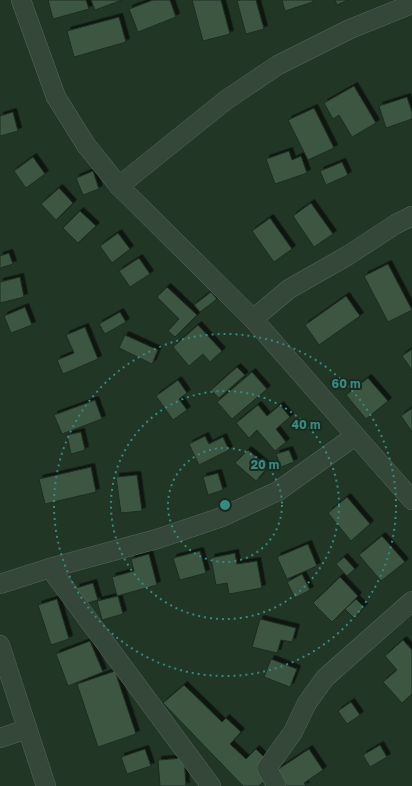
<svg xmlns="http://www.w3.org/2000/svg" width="412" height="786" font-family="'Golos Text',sans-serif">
<defs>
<filter id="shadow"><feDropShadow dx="3.5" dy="-3.5" stdDeviation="0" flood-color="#0009"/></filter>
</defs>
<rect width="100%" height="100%" fill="#223626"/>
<g fill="#3e5643" stroke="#1d2d20" filter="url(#shadow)">
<path d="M48,0H86L89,9L53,19Z"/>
<path d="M91,0H122L95,10Z"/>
<path d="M153,0H170L176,17L138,32L129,9Z"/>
<path d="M192,0H221L230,34L203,41Z"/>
<path d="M240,0H256L264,29L246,34L237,1Z"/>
<path d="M282,0H313V2L285,11Z"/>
<path d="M335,0H348L337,5Z"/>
<path d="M119,17L126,42L74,57L67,31Z"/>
<path d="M354,86L376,123L352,137L339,115L333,119L324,103Z"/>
<path d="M407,97L412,112V119L386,128L379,106Z"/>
<path d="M314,108L334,148L308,160L288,120Z"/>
<path d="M13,112L18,131L0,136V116Z"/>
<path d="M289,151L292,160L301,156L307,173L275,184L266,159Z"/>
<path d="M33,157L45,174L26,188L14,171Z"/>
<path d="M342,162L348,175L326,185L320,171Z"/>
<path d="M93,171L99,189L83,195L76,178Z"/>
<path d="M59,188L73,203L56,220L41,204Z"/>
<path d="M311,203L333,234L314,247L293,216Z"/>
<path d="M80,211L96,226L78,243L63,228Z"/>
<path d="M270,218L292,249L274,262L252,231Z"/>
<path d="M118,233L130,249L112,263L100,246Z"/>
<path d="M9,253L13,264L0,268V256Z"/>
<path d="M139,258L150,274L130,287L119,271Z"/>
<path d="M388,264L412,310L388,322L364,276Z"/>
<path d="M20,277L24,297L0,303V282Z"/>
<path d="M167,287L197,315L175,337L168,331L179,319L157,297Z"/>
<path d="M211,292L217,299L200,312L194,305Z"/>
<path d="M346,296L360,316L319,345L305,325Z"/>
<path d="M25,307L32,325L11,333L4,316Z"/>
<path d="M120,312L126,322L105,334L99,324Z"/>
<path d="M198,325L222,351L210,362L203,354L189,366L173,347Z"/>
<path d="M85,327L98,359L63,374L57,360L74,353L66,335Z"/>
<path d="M125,335L158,350L152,364L119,348Z"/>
<path d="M412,349V370L402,356Z"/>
<path d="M237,367L245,375L219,398L211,390Z"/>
<path d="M252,372L267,389L232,419L217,402Z"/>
<path d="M368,378L388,401L366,419L346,395Z"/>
<path d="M178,380L187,393L179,399L187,410L173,420L156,396Z"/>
<path d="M95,400L102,419L62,434L54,415Z"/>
<path d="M258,405L267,416L280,405L290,417L276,429L286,442L275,451L257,430L249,438L236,423Z"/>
<path d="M412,408V432L401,416Z"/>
<path d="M81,432L85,450L71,454L67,435Z"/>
<path d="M205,436L209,444L223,437L229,450L199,465L189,444Z"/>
<path d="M248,450L268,467L256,481L235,463Z"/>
<path d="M289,450L294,462L281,467L276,454Z"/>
<path d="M91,467L96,492L45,504L39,479Z"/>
<path d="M218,473L223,490L208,495L203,477Z"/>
<path d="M137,475L142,511L121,513L116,477Z"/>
<path d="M347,497L370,524L351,541L328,513Z"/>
<path d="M382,536L405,562L381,581L359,555Z"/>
<path d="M308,544L317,566L287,579L277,557Z"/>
<path d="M200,551L206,573L180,580L173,558Z"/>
<path d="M235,553L237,564L257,561L262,588L229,594L227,583L216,585L211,558Z"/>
<path d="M149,554L157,585L117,596L112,577L134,571L131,559Z"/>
<path d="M344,557L355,569L347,576L336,564Z"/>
<path d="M302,574L310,590L295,598L287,582Z"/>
<path d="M340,577L358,596L332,622L313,603Z"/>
<path d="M93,583L98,600L81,605L76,588Z"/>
<path d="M118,596L123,614L102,620L97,601Z"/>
<path d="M57,599L69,639L51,645L38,605Z"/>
<path d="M356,599L364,607L354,618L345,609Z"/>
<path d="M260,619L296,628L292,642L281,640L277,653L252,647Z"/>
<path d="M403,640L412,650V694L402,703L383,682L397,670L385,656Z"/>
<path d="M90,641L103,672L68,686L56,654Z"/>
<path d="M271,659L297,669L290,687L264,677Z"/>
<path d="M115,671L136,734L98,747L77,684Z"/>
<path d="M184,685L222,722L226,718L241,732L230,744L246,759L256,749L268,761L267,778L259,786H243L163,703Z"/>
<path d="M351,702L360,715L347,724L338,711Z"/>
<path d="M380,745L387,757L370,767L363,755Z"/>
<path d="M145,749L151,766L127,774L121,757Z"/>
<path d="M309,749L323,770L304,783L306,786H287L277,770Z"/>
<path d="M184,758L186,786H160L158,760Z"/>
</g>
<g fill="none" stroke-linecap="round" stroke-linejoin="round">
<defs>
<g id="minor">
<path d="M21,0L56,97L86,145L119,186L253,319L412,500"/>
<path d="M119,186L226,100L278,65L350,29L412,4"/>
<path d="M253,319L289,289L347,256L396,224L412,216"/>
<path d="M50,568L211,786"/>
<path d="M0,584L50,568L157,539L222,517L278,491L355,436"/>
<path d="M0,645L46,786"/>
<path d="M0,738L27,729"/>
<path d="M275,786L276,785L267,768L293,732L307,703L325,678L412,601"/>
</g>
</defs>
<use href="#minor" stroke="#566759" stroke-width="20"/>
<use href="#minor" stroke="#354739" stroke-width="19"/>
</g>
<g fill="none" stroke="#378980" stroke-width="2" stroke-dasharray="2 4">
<circle cx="225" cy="505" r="57"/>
<circle cx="225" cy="505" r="114"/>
<circle cx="225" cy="505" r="171"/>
</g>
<circle cx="225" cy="505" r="6" fill="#378980" stroke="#1b2b1e" stroke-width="2"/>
<g font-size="12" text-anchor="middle" font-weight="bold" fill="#378980" stroke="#1b2b1e" stroke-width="4" stroke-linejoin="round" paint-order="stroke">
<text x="346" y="388">60 m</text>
<text x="306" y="429">40 m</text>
<text x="265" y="469">20 m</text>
</g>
</svg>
